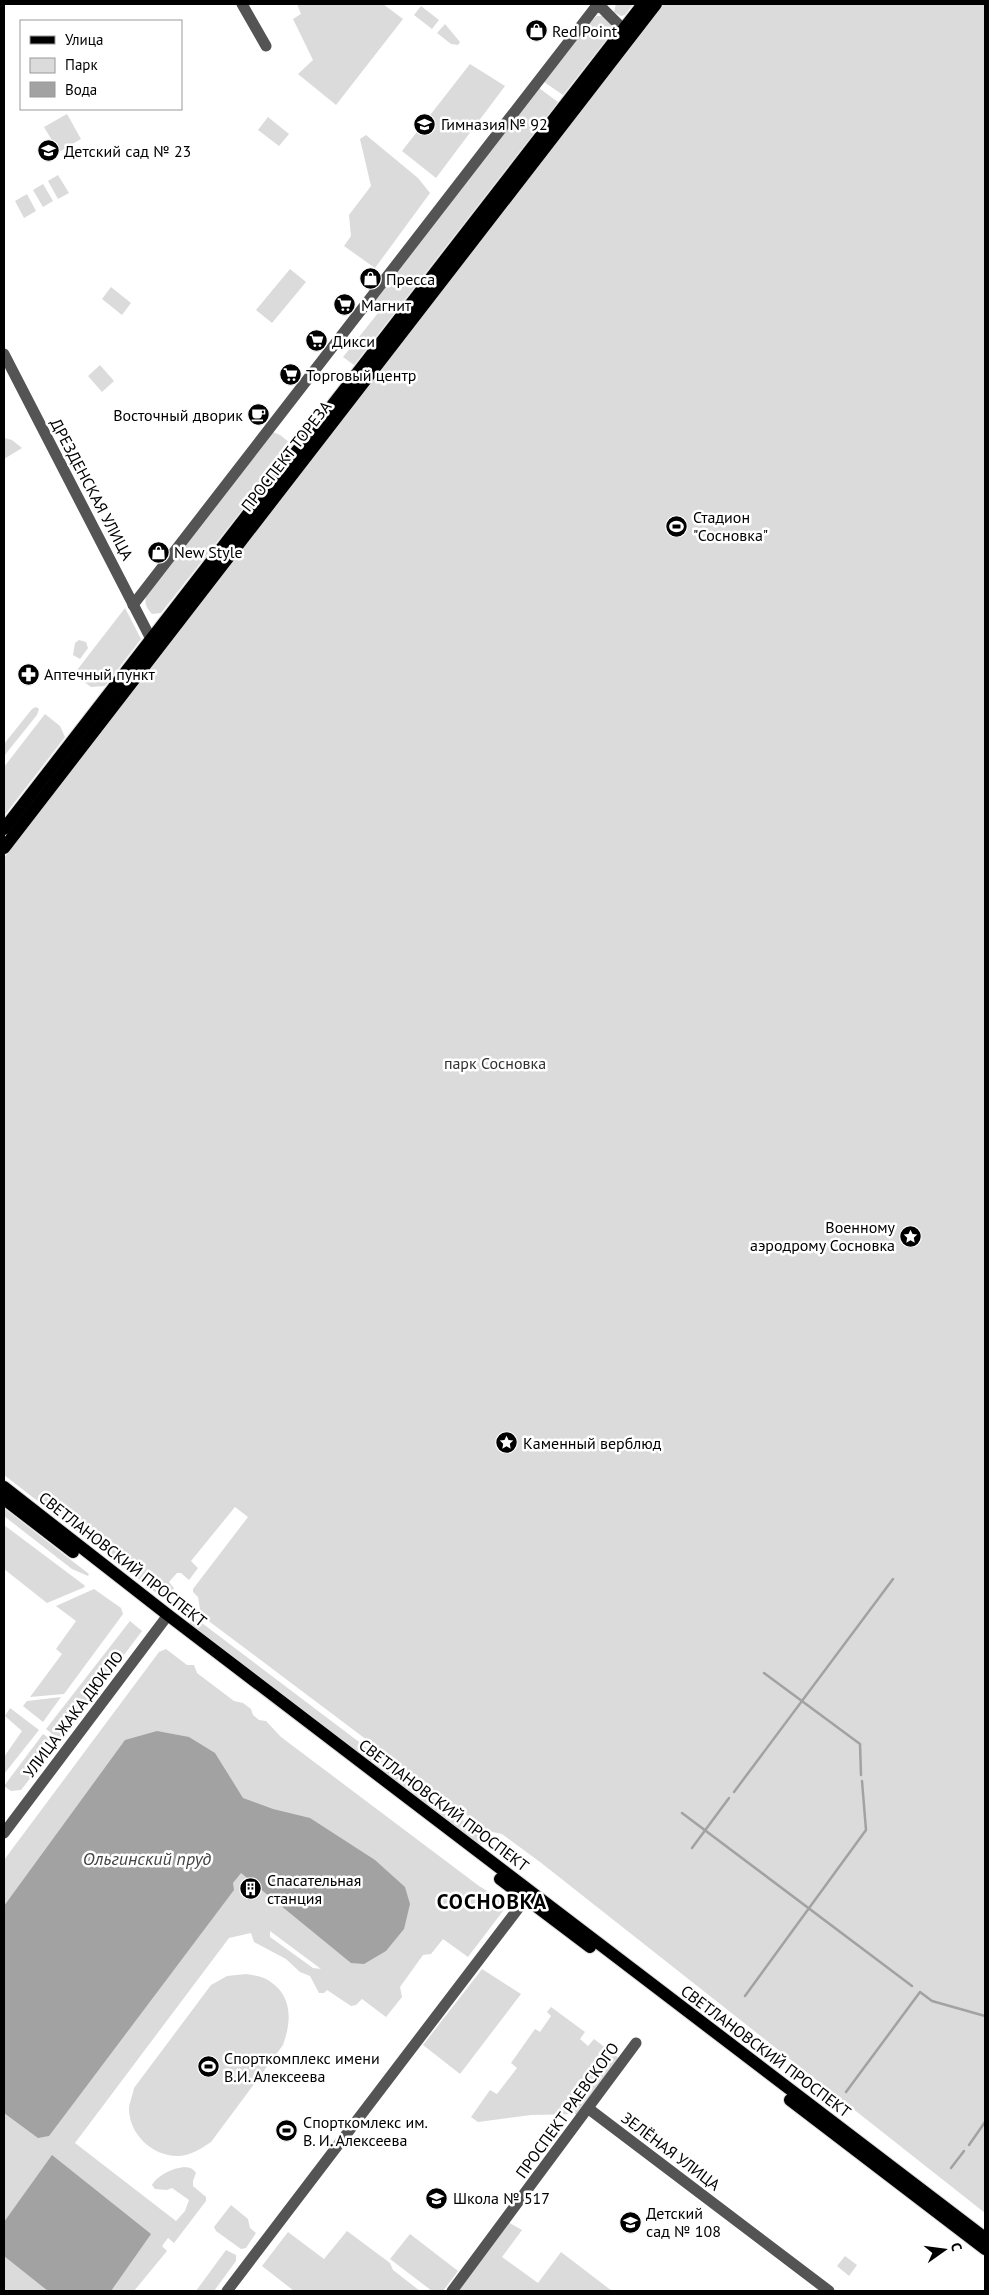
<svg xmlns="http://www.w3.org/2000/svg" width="989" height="2295" font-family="'PT Sans',sans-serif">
<rect width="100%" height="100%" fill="#fff"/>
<g fill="#dbdbdb" fill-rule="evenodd">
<path d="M297,4H383L403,19L336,105L298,74L313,60L293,19L301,14Z"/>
<path d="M616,4H633L625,15L621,16L614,12Z"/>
<path d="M664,4H985V2213L540,1862L502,1834L488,1831L198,1613L200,1609L198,1597L193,1592V1589L248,1517L235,1507L191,1561L198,1568L189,1580L181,1573H177L169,1582L174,1588C171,1594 166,1595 159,1595L4,1475V858Z"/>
<path d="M421,6L439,20L432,29L414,15Z"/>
<path d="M597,16H603L611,24L613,31L563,95L544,82L590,22Z"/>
<path d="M445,24L460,42L458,45L451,44L437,33Z"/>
<path d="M470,64L505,86L436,178L402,151Z"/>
<path d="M539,88L558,102L354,365L343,357L382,308L374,301Z"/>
<path d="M67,114L81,139L59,152L44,127Z"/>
<path d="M268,117L289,134L279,146L258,130Z"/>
<path d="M366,135L418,178L430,193L375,268L344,246L351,236L349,215L371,186L360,139Z"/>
<path d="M58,175L69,193L58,199L48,181Z"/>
<path d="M43,184L53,201L43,207L33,190Z"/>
<path d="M27,194L36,211L24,218L15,201Z"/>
<path d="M290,269L306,282L272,323L256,310Z"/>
<path d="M111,287L131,303L122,315L102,299Z"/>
<path d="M100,365L114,381L102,392L88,376Z"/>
<path d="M273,432L280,435L293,445L161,613L152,614C145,607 144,602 147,592Z"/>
<path d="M4,438L12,440L22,448L4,459Z"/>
<path d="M125,608L141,639L105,686L91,687L74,674Z"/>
<path d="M79,640L86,642L88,648L80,659L73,655L75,643Z"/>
<path d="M36,707L39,709L37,715L4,756V744L32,709Z"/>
<path d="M45,714L60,726L65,737L4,816V767Z"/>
<path d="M4,1508L89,1574L88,1576L72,1569L4,1516Z"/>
<path d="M4,1525L84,1585L85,1587L47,1603L4,1569Z"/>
<path d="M94,1589L121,1608L123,1614L64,1694L30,1697L62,1654L56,1649L76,1621L56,1606Z"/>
<path d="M194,1617L486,1838L478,1848L187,1626Z"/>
<path d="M130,1621L142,1631L60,1740L46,1729Z"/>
<path d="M166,1649L187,1665H194L197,1673L234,1701L243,1703L251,1709L253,1715L259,1720L266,1721L281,1737L479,1886L504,1901L506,1907L468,1957L443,1939L431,1954L423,1955L400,1987L402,1997L386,2017L362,1999L356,2005L351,2006L327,1990L324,1993H319L310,1976L300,1972L286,1959L254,1942L251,1933L229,1938L75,2143L176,2221L185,2211L189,2200L172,2188L167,2190L155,2189L152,2185C158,2173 189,2159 196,2173L193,2181V2186L206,2197V2201L174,2243L168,2238L162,2246L167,2251L134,2291H4V1860L159,1652ZM270,1931L321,1969L313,1968L270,1937Z"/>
<path d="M61,1697L43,1722L23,1706L27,1701Z"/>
<path d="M10,1708L39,1730L4,1774V1757L22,1731L5,1716Z"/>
<path d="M43,1734L57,1744L21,1790L11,1791L4,1786Z"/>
<path d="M482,1969L521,1994L460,2074L423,2045Z"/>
<path d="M246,1974C252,1975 260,1976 266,1979C293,1994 292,2020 283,2045L211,2142C201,2149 191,2155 179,2156C153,2157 128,2134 129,2107C130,2101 133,2094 134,2088L211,1985L227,1976Z"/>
<path d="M551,2007L585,2032L580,2039L588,2046L594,2039L620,2059L581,2114L531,2115L478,2122L471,2117L490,2090L497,2094L517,2068L511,2063L535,2029L540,2032L551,2016L547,2012Z"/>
<path d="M231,2205L248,2219L250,2228L256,2233L246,2248L241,2249L216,2231L214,2227Z"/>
<path d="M508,2222L522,2230L502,2257L538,2283L561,2252L612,2291H457Z"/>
<path d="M347,2231L390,2263L393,2270L420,2291H294L262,2266L288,2232L324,2259Z"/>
<path d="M410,2234L458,2271L443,2291H432L390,2259Z"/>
<path d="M226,2250L236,2255V2261L214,2291H196Z"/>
<path d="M845,2256L857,2265L849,2276L837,2266Z"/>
</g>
<g fill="#a2a2a2">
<path d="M157,1731L189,1737L215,1753L243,1798L273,1809L310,1818L375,1860L405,1887L410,1904L404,1929L386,1951L364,1964L351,1963L241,1873L233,1883L234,1890L49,2136L38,2138L4,2113V1906L125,1740Z"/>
<path d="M52,2155L151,2234L111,2291H48L4,2256V2222Z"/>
</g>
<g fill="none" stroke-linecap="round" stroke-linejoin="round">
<g stroke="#a2a2a2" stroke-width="2.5">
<path d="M764,1673L860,1744L861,1775"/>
<path d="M734,1792L893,1579"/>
<path d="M682,1813L912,1986"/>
<path d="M692,1848L729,1798"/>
<path d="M745,1996L866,1830L862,1781"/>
<path d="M846,2092L920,1992L932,2001L985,2016"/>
<path d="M969,2145L985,2122"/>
<path d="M951,2168L964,2151"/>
</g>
<defs>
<g id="major">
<path d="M4,829L643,4"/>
<path d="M4,848L656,4"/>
<path d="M4,1487L168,1615L985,2238"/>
<path d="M4,1499L73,1552"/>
<path d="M500,1879L590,1947"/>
<path d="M790,2100L985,2249"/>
</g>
</defs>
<use href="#major" stroke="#dbdbdb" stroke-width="14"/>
<g stroke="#545454" stroke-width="11">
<path d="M242,4L266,46"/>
<path d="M600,6L629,35"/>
<path d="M4,354L151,639"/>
<path d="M133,605L594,9L602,4"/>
<path d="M4,1833L168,1615"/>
<path d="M589,2109L829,2291"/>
<path d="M227,2291L530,1893"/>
<path d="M452,2291L636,2043"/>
</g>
<use href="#major" stroke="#000" stroke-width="12"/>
</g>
<defs>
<symbol id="shop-disc" viewBox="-11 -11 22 22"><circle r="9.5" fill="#000" stroke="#fff"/><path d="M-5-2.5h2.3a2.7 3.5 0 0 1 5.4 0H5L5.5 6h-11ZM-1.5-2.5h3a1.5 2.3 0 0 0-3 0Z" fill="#fff"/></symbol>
<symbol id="school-disc" viewBox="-11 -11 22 22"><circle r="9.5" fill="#000" stroke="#fff"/><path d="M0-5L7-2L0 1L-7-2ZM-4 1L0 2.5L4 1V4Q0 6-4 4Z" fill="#fff"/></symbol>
<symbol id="supermarket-disc" viewBox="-11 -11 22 22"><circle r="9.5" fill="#000" stroke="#fff"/><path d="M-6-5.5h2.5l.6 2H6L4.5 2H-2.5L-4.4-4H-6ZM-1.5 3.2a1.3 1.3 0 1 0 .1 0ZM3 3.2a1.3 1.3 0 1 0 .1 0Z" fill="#fff"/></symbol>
<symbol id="cafe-disc" viewBox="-11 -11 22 22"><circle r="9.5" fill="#000" stroke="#fff"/><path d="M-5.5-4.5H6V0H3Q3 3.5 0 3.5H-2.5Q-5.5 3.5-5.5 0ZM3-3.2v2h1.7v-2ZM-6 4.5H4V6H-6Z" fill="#fff"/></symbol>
<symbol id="stadium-disc" viewBox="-11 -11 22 22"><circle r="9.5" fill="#000" stroke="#fff"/><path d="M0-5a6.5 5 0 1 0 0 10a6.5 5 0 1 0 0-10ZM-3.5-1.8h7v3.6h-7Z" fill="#fff"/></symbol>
<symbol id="pharmacy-disc" viewBox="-11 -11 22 22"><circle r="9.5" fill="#000" stroke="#fff"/><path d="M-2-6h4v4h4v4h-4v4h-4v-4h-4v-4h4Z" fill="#fff"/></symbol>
<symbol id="sight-disc" viewBox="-11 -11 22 22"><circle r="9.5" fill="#000" stroke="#fff"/><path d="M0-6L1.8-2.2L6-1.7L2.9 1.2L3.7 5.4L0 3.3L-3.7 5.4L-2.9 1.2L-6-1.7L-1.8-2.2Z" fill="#fff"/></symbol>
<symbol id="building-disc" viewBox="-11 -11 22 22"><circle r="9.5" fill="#000" stroke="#fff"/><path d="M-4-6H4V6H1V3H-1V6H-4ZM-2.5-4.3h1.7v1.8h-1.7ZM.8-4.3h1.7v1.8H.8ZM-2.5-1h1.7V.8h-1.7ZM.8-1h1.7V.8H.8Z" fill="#fff"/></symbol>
</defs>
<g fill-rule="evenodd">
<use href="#shop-disc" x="524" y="18" width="25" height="25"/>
<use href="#school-disc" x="412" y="112" width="25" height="25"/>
<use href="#school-disc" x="36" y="138" width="25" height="25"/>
<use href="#shop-disc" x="358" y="266" width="25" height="25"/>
<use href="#supermarket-disc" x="332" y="292" width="25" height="25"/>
<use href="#supermarket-disc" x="304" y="328" width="25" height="25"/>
<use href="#supermarket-disc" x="278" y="362" width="25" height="25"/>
<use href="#cafe-disc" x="246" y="402" width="25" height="25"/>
<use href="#stadium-disc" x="664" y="514" width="25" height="25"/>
<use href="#shop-disc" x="146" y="540" width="25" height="25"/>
<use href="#pharmacy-disc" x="16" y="662" width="25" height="25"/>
<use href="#sight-disc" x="898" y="1224" width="25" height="25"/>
<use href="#sight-disc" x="494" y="1430" width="25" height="25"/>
<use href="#building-disc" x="238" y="1876" width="25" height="25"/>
<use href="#stadium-disc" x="196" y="2054" width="25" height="25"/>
<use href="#stadium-disc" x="274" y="2118" width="25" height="25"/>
<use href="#school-disc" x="424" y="2186" width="25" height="25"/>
<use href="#school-disc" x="618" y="2210" width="25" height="25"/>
</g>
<g text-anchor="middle" stroke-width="5" stroke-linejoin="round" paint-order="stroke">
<g font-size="16" fill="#000" stroke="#fff" text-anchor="start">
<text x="552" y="37">Red Point</text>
<text x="441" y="130">Гимназия № 92</text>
<text x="64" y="157">Детский сад № 23</text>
<text x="386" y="285">Пресса</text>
<text x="361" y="311">Магнит</text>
<text x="332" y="347">Дикси</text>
<text x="306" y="381">Торговый центр</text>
<text x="243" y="421" text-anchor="end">Восточный дворик</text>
<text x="693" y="523">Стадион<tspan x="693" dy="18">"Сосновка"</tspan></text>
<text x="174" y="558">New Style</text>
<text x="44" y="680">Аптечный пункт</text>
<text x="895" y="1233" text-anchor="end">Военному<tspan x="895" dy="18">аэродрому Сосновка</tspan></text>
<text x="523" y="1449">Каменный верблюд</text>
<text x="267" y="1886">Спасательная<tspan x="267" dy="18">станция</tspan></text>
<text x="224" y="2064">Спорткомплекс имени<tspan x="224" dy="18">В.И. Алексеева</tspan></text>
<text x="303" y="2128">Спорткомлекс им.<tspan x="303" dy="18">В. И. Алексеева</tspan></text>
<text x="453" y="2204">Школа № 517</text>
<text x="646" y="2219">Детский<tspan x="646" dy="18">сад № 108</tspan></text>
</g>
<g font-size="16" fill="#000" stroke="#fff">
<text transform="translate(286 456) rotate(-52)" y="6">ПРОСПЕКТ ТОРЕЗА</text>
<text transform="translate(92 489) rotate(62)" y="6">ДРЕЗДЕНСКАЯ УЛИЦА</text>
<text transform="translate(123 1559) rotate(38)" y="6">СВЕТЛАНОВСКИЙ ПРОСПЕКТ</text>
<text transform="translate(73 1714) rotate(-53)" y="6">УЛИЦА ЖАКА ДЮКЛО</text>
<text transform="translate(444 1805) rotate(37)" y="6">СВЕТЛАНОВСКИЙ ПРОСПЕКТ</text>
<text transform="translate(766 2051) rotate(37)" y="6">СВЕТЛАНОВСКИЙ ПРОСПЕКТ</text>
<text transform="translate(567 2110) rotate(-54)" y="6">ПРОСПЕКТ РАЕВСКОГО</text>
<text transform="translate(671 2151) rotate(37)" y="6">ЗЕЛЁНАЯ УЛИЦА</text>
</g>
<g font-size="16" fill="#323232" stroke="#fff">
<text x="495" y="1069">парк Сосновка</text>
</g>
<g font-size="18" font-style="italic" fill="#434343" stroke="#fff">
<text x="147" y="1865">Ольгинский пруд</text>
</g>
<g font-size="21" font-weight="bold" letter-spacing="1" fill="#000" stroke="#fff">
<text x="492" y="1909">СОСНОВКА</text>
</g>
</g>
<rect width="989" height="2295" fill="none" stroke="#000000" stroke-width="10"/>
<rect x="20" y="20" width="162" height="90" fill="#ffffff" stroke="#999999"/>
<rect x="30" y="36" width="25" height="8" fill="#000000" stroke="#999999"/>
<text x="65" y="45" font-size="15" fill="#000000">Улица</text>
<rect x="30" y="58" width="25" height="15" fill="#dbdbdb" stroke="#999999"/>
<text x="65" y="70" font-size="15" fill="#000000">Парк</text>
<rect x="30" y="82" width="25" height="15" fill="#a2a2a2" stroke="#999999"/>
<text x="65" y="95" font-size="15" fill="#000000">Вода</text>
<g transform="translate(944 2250) rotate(76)" stroke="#ffffff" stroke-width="4" paint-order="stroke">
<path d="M0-4L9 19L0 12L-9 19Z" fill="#000000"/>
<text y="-8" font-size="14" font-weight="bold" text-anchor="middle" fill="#000000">С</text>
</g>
</svg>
